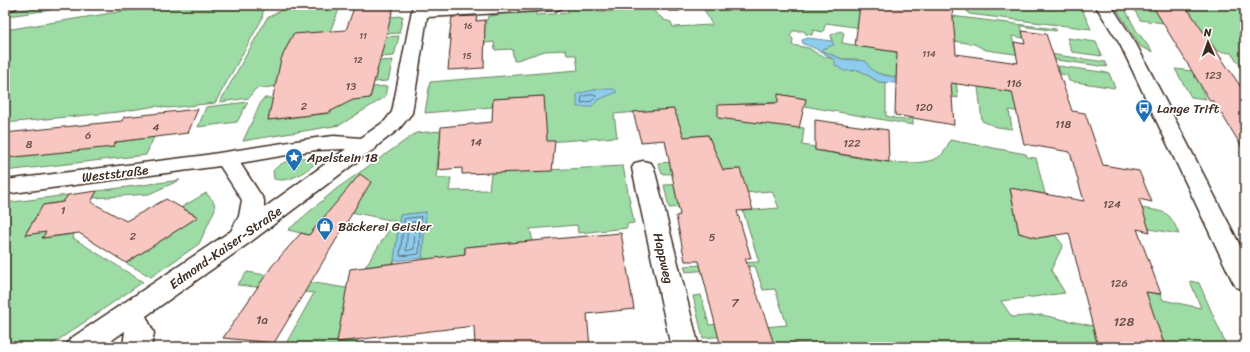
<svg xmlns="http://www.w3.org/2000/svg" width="1250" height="352" font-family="Sriracha,sans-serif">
<rect width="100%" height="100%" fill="#fff"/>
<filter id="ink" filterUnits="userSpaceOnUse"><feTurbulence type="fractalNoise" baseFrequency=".025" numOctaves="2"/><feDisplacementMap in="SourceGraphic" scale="8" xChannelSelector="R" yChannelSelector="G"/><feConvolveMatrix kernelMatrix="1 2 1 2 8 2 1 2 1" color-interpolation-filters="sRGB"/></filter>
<g filter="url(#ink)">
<g fill="#9ddca5" stroke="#6c8362">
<path d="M53,5L50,10L8,16L11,11Z"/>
<path d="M162,5H264L262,19L215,103L168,108L156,106L119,112L5,123V30Z"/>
<path d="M298,5H341L309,82L255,89L249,98L220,102L267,18L289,6Z"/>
<path d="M597,5L598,12L632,10L631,5H647L664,20L671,22L673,27L712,25L703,7H713L712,5H880L887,8L1056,29V31L1021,26L1024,38L1012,36L1015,49L1105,62L1107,67L986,50L974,44L826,23L823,32L813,30L812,35L806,34L804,31H793L790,36L793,39L792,45L809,48L819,55L836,60L852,71L859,70L879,82H886V116L903,120L913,118V125L804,106L805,99L779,94L778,102L728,105L725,118L804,128L802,145L815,147V150C845,155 908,170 935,159C943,156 947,148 950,140L1026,154L1027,157L1036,158L1045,194L1010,189L1019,233L1038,238L1055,235L1063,245L1051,270L1065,293L1001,301L1012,317L1042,315L1107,329L1118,347H807L805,343L731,347L727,336L703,338L693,296L701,295L709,325L740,322L742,329L787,325L775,289L763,290L755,266L686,272L684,266L759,262L743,211L779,208L772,191L727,194L730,204L669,208L664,185L744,182L740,169L695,171V173L662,174L658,163L718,159L708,135L684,137L674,109L614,114L617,137L519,144L543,96L493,99L492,107L425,113L430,82L578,70L576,55H567L566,50L545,51L514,61L512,49L495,50L494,42L484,43L485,20H487L488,16L499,15V11L535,9L536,15L568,13L567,6Z"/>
<path d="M963,5H1068L1081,7L1091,29L969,14Z"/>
<path d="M1114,5H1123L1136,30L1153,52L1141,47Z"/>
<path d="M1132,5H1152L1191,15L1185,5H1245V71L1231,53L1179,45L1164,23L1140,20Z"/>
<path d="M403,16L399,33L383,34L387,17Z"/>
<path d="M840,31L844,33L842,43L901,53L956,80L958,98L919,92L920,82L875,73L857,59H842L822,51L821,49L832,41L831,35Z"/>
<path d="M399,36L394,56L380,57L382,37Z"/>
<path d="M1067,38L1096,42L1102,56L1072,52Z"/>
<path d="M393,60L388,81L374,82L379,61Z"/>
<path d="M1058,66L1109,73L1115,88L1069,81L1067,75L1060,74Z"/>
<path d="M976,69L986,88L1031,95L1034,114L1009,110L1012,129L997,127L982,121Z"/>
<path d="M1175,69L1192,71L1197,78L1245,85V95L1201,88L1206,99L1191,97Z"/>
<path d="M387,86L385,97L340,125L243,141L262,100L265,98H273L269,120L331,113L332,107L347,100L370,98L373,87Z"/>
<path d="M248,102L237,122L198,127L206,107Z"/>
<path d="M441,131L436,178H451L449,191L489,190L491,173L623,166L634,223L627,224V228L578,233L577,225L530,229L533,241L465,247L463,277L428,259L422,258L426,212L400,215L394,263L365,267L395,221L332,208L309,235L288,230L336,189L416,133Z"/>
<path d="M154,137L146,155L5,171V158L114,146L116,142Z"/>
<path d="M319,156L323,157L321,160C307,169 292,184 274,179L273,171C283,158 304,158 319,156Z"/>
<path d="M180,180L149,194L93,198L97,191Z"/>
<path d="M206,193L214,202L215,209L199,244L151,277L126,263L197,217L182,207Z"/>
<path d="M68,195L63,202L43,205L25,234L46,232L43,238L74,234L73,238L143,282L48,347H5V203Z"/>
<path d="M1141,208C1166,212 1169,210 1179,234L1149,229Z"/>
<path d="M247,272L352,289L365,288L356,347H284L314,293L237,285Z"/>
<path d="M1190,281L1199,283L1227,347H1157L1164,343L1144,291L1161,295L1163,300L1201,308Z"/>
</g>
<g fill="#8dccee" stroke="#6c8b9b">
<path d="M808,38L832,41L834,45L822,49V51L842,59L866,61C871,74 882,75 895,77V83L879,82L859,70L844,71L835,65V60C824,54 815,47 803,44L802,40Z"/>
<path d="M598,89H614L617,92L598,100L591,107H577V94Z"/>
<path d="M426,212L422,258L394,261L400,215Z"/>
</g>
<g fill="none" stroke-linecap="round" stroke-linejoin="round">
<g stroke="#5c6b71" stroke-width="1">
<path d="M594,94L596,96L592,101L581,103L582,97Z"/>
<path d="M421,217L419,254L400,256L404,219Z"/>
<path d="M415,222L414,249L406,251L408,224Z"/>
</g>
</g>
<g fill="#f8c7c2" stroke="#3b2a1e">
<path d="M355,5H394L370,98L353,100L327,113L268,120L281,59L293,34L346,30Z"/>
<path d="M860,5H952L956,54L1018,63L1014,42L1025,44L1022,31L1046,34L1072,111L1085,113L1103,165L1139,171L1152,202L1139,199L1150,232L1137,229L1161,294L1146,292L1165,347H1098L1069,233L1038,238L1019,233L1010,188L1084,201L1070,152L1024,144L1012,92L951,83L954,125L895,115L897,52L855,46Z"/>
<path d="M1152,5H1185L1245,93V152L1221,113H1219L1213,101H1210Z"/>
<path d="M477,16L476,21L485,20L484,68L448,70L451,39H449L452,17Z"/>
<path d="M778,94L806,99L799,128L718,118V105L778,103Z"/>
<path d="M544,96L547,141H555L552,171L462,174V168L438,170L441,127L492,122L493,99Z"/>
<path d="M198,109L188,133L116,142L113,147L5,158V133L122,121L124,117Z"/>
<path d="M674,109L684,137L708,135L723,170L740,169L753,210L737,211L751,258H745L775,347H721L699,261H685L676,216L680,215L665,140L641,142L633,112Z"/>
<path d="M815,120L888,130L889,162L815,150Z"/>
<path d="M360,174L371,182L274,343L223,338L272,266L301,233L309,235Z"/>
<path d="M97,191L91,202L126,221L166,199L198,217L126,263L79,233L42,238L46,232L25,235L43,205L63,202L68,195Z"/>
<path d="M621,233L634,309L587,314L590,347H475L474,326L337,342L350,269L465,254V247Z"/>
</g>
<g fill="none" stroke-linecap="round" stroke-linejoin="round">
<defs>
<g id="minor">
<path d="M5,5H19L16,8L5,11Z"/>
<path d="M413,5H429L428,8L477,5H565L562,8L557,10L427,17L412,113L399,129L378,145L375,149L371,151L249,243L146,316L154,333L151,347H123L125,331L102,347H66L70,339L231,231L239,216L242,200L220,166L5,194V180L199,156L316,138L334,136L361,138L385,121L392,112ZM346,149L264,208V200L240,163L316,150Z"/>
<path d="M665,5H681L682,7L679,10H669Z"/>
<path d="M1095,5H1111L1136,44L1245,255V290L1236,287L1232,280L1120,44Z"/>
<path d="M643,161L651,163L654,168L699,347H671L632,168L635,163Z"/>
</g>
</defs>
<use href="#minor" stroke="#3b2a1e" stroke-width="3"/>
<use href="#minor" fill="#fff" fill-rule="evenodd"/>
</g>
</g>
<defs>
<symbol id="bus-pin" viewBox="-11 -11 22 30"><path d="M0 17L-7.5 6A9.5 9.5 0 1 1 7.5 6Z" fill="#1f6fb2" stroke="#fff"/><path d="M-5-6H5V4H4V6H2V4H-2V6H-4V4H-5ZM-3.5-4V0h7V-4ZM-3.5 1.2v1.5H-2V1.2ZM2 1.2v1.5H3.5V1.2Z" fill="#fff"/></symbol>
<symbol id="sight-pin" viewBox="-11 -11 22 30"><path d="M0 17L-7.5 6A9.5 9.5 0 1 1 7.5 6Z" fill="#1f6fb2" stroke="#fff"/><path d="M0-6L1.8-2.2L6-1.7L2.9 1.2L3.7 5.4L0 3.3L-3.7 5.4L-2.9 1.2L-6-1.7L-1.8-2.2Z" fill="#fff"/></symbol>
<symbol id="shop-pin" viewBox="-11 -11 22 30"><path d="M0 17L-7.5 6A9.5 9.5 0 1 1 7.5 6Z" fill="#1f6fb2" stroke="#fff"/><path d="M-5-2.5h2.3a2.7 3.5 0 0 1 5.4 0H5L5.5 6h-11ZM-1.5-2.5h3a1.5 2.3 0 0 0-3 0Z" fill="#fff"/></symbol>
</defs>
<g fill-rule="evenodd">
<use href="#bus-pin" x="1134" y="98" width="20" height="27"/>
<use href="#sight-pin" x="284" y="147" width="20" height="27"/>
<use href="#shop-pin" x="315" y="216" width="20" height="27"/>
</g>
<g text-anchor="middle" stroke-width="3.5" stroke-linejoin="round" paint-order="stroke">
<g font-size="9" fill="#6a5147">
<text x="468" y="29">16</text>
<text x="363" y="39">11</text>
<text x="929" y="57">114</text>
<text x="467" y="59">15</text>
<text x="358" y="63">12</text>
</g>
<g font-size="11" fill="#6a5147">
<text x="1213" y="79">123</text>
<text x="1014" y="87">116</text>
<text x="351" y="90">13</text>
<text x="304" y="110">2</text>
<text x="924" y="111">120</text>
<text x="1063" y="128">118</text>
<text x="156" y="131">4</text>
<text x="88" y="139">6</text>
<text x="476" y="146">14</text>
<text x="852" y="147">122</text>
<text x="29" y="148">8</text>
<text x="1112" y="208">124</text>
<text x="63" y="214">1</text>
<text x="133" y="240">2</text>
<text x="712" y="241">5</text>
<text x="1119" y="287">126</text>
</g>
<g font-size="13" fill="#3b2a1e" stroke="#fff" text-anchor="start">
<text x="1157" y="113">Lange Trift</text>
<text x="307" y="162">Apelstein 18</text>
<text x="338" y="231">Bäckerei Geisler</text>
</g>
<g font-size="13" fill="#3b2a1e" stroke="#fff">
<text transform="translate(115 173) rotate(-7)" y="5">Weststraße</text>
<text transform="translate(225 247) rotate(-35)" y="5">Edmond-Kaiser-Straße</text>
<text transform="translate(664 258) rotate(77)" y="5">Happweg</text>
</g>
<g font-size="13" fill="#6a5147">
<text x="735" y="307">7</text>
<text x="262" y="324">1a</text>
<text x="1124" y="326">128</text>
</g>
</g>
<rect width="1250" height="352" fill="none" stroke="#fff" stroke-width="20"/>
<rect x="10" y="10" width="1230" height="332" fill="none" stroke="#3b2a1e" stroke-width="1.5" filter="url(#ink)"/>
<g transform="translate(1208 42) rotate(358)" stroke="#ffffff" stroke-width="3" paint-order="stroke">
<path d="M0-3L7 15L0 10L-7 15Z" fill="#3b2a1e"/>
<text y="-6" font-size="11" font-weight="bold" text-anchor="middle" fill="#3b2a1e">N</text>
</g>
</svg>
